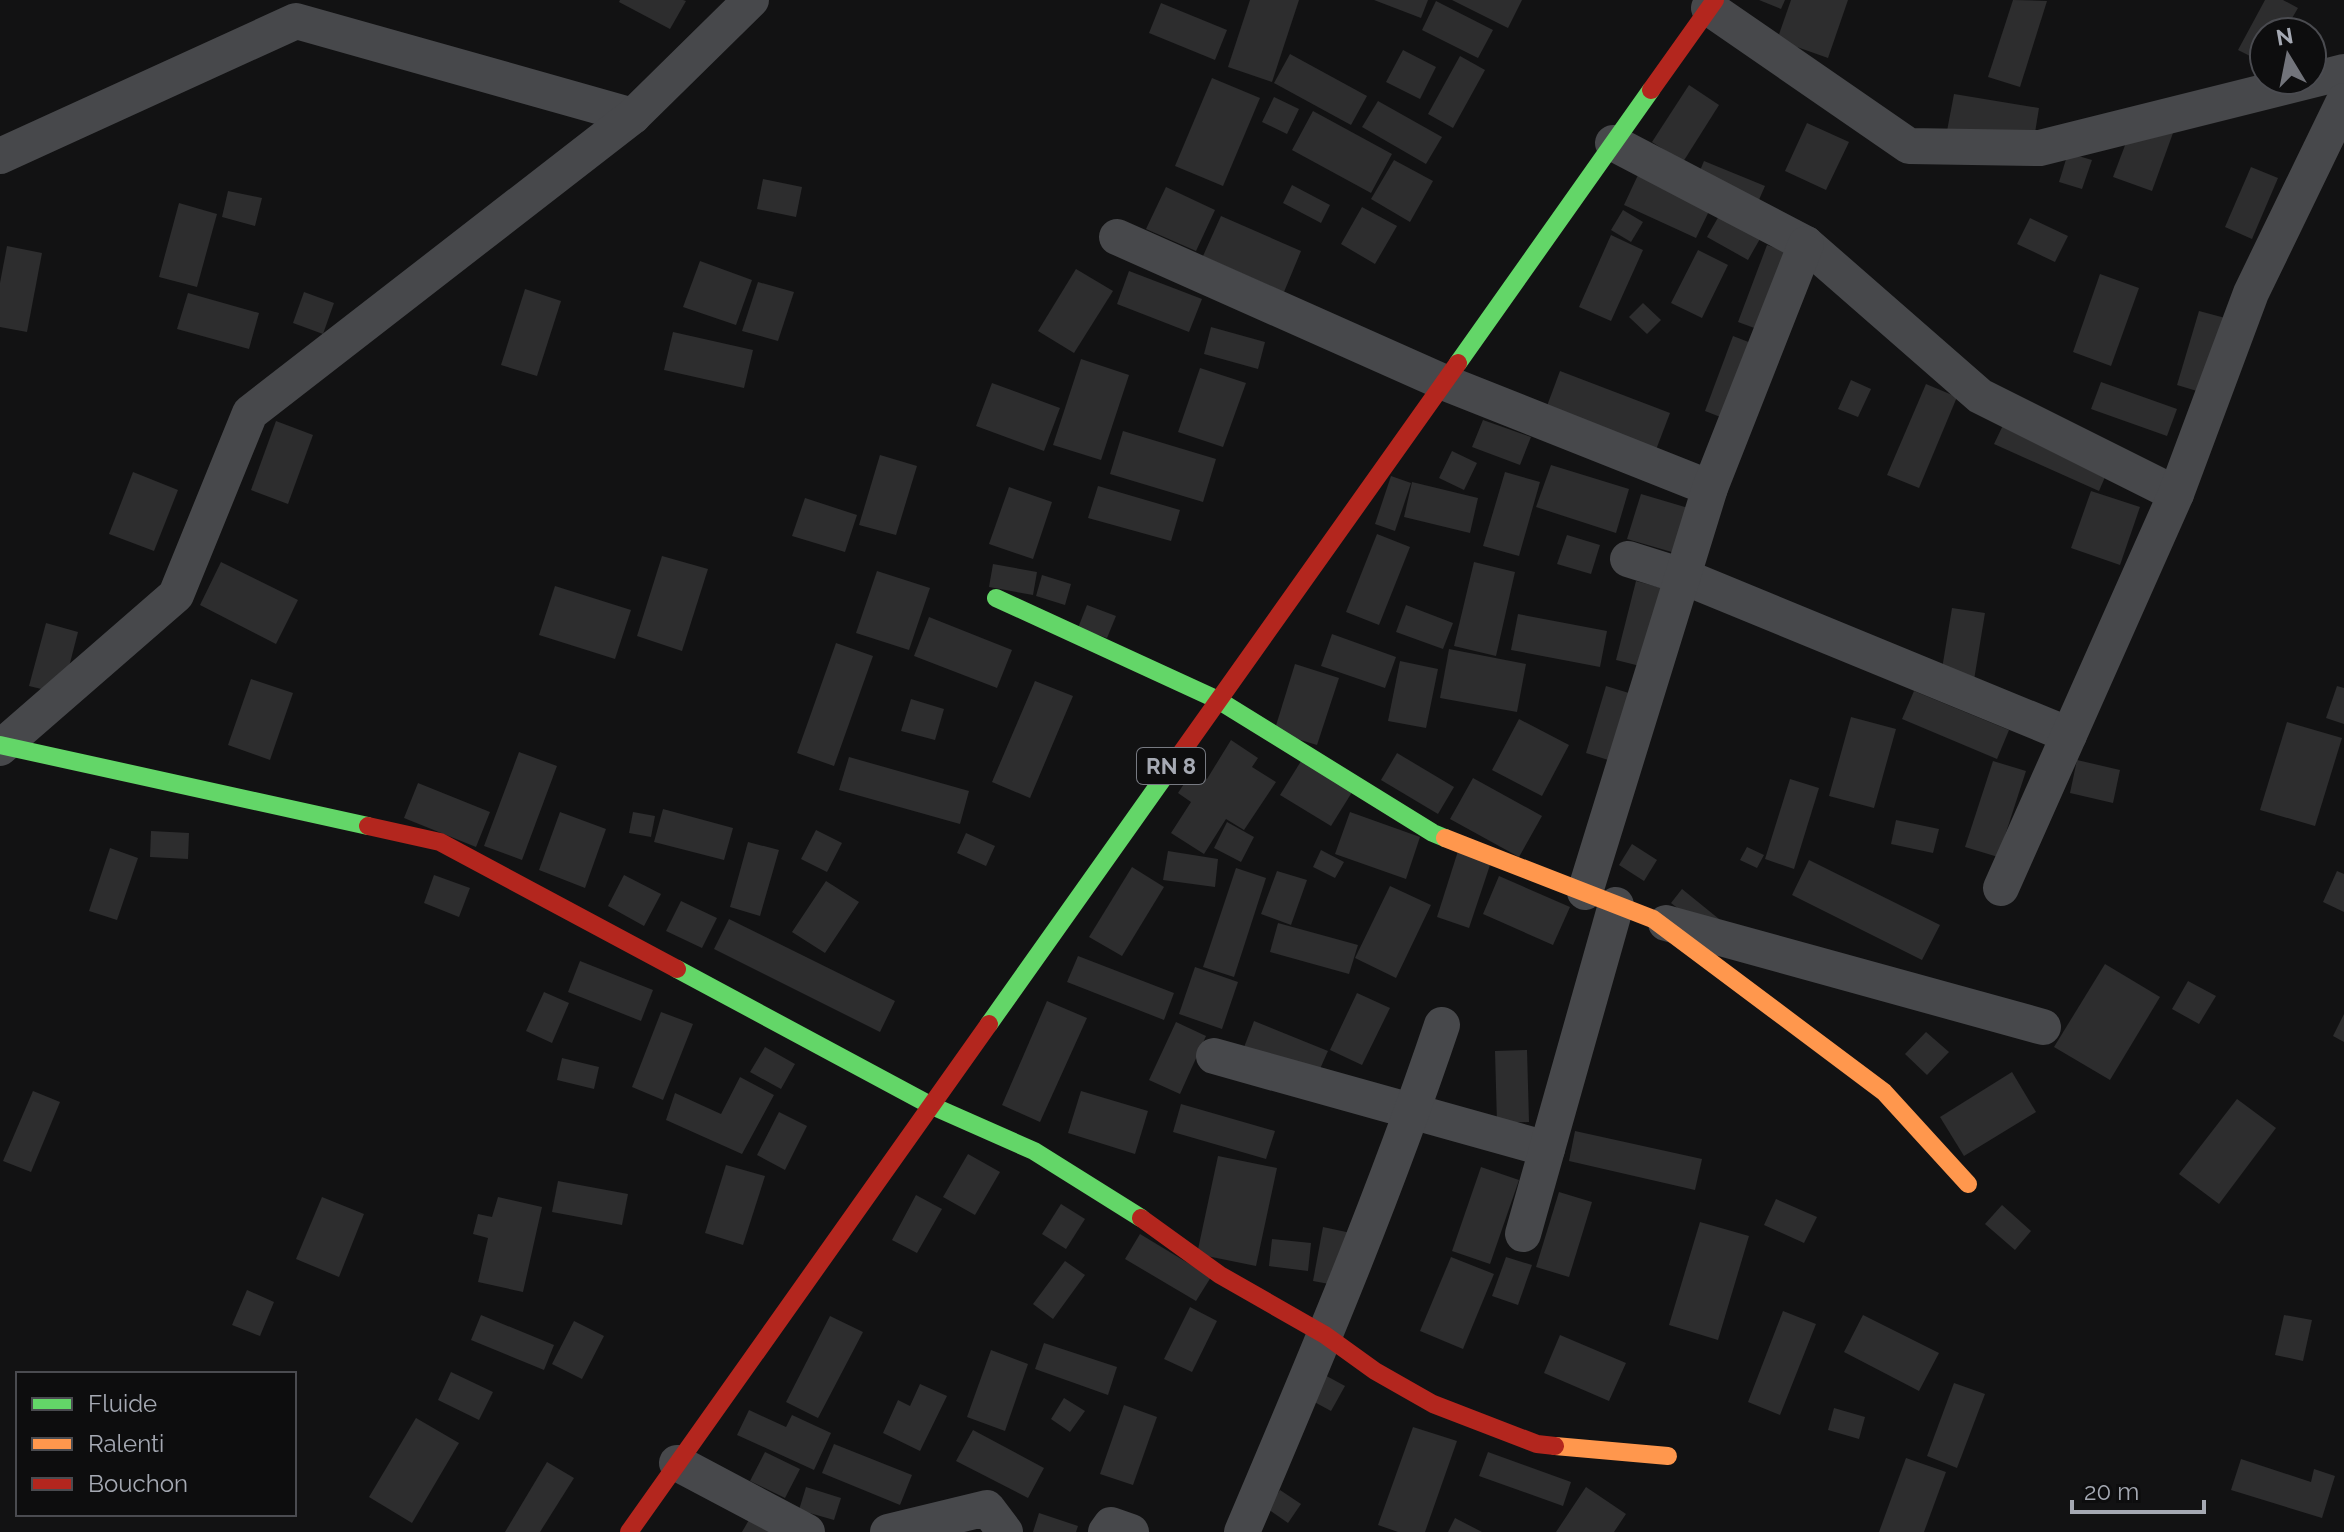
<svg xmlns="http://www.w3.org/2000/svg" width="2344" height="1532" font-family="Raleway,sans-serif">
<rect width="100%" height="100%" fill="#121213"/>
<g fill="#2d2d2e">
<path d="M620,0H683L686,1L670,29L619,2Z"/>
<path d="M1250,0H1299L1272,82L1228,67Z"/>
<path d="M1374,0H1428L1421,18Z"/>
<path d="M1452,0H1522L1508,28Z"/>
<path d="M1759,0H1785L1781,9Z"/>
<path d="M1791,0H1848L1828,58L1777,40Z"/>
<path d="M2013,0L2047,1L2020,87L1988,77Z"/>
<path d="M2265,0H2283L2298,8L2284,32H2264V63L2238,50Z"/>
<path d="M1436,1L1493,30L1478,58L1422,30Z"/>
<path d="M1161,3L1227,30L1215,60L1149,33Z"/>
<path d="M1403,50L1436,67L1420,99L1386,82Z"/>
<path d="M1290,54L1367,96L1351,125L1274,83Z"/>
<path d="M1460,56L1485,70L1453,128L1428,114Z"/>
<path d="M1212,78L1260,98L1223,186L1175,166Z"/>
<path d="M1689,85L1719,105L1683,162L1652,142Z"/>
<path d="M1954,94L2039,108L2033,145L1947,131Z"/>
<path d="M1274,97L1299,109L1287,134L1262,122Z"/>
<path d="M1378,101L1442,137L1426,164L1362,127Z"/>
<path d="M1313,111L1392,154L1371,193L1292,150Z"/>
<path d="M2135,119L2173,133L2152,191L2113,177Z"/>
<path d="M1807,123L1849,142L1826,190L1785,171Z"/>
<path d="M2068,153L2092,160L2082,189L2059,182Z"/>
<path d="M1394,160L1433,181L1410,222L1371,199Z"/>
<path d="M1704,161L1765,186L1755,209L1694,185Z"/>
<path d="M2251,167L2278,178L2252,239L2225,227Z"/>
<path d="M1638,175L1711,207L1696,238L1624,205Z"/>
<path d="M763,179L802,187L796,217L757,209Z"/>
<path d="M1292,185L1330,205L1321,223L1283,203Z"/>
<path d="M1166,187L1215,210L1196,251L1146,229Z"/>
<path d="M228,191L262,198L255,226L222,217Z"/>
<path d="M179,203L217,214L197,287L159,277Z"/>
<path d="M1362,207L1397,226L1375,264L1341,244Z"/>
<path d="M1623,210L1643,222L1631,242L1611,230Z"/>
<path d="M1720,214L1761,237L1748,260L1707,237Z"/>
<path d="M1221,216L1301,251L1284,292L1203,256Z"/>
<path d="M2030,218L2068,236L2055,262L2017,244Z"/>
<path d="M1611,235L1643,250L1611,321L1579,307Z"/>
<path d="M1767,245L1798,256L1768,333L1738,322Z"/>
<path d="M7,246L42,253L27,332L0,327V283Z"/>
<path d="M1698,250L1728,265L1702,318L1671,303Z"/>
<path d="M700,261L752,280L736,325L683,307Z"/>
<path d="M1076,269L1113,291L1074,353L1038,331Z"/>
<path d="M1129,271L1202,299L1189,332L1117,304Z"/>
<path d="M2100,274L2139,288L2111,366L2073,352Z"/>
<path d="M758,282L794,292L778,341L742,331Z"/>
<path d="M525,289L561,301L537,376L501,365Z"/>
<path d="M304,292L334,303L323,334L293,323Z"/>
<path d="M188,293L259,313L249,349L177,329Z"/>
<path d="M1643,303L1661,320L1647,334L1629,317Z"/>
<path d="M2199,311L2229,319L2207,394L2177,385Z"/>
<path d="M1211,327L1265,342L1258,369L1204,354Z"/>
<path d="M673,332L753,350L744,388L664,370Z"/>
<path d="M1733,336L1764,348L1736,423L1705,411Z"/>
<path d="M1081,359L1129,375L1101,460L1053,445Z"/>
<path d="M1200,368L1246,383L1223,447L1178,432Z"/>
<path d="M1560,371L1670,413L1654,455L1544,414Z"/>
<path d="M1851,380L1871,389L1858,417L1838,409Z"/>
<path d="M2101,382L2177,409L2167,436L2091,409Z"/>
<path d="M992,383L1060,408L1044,451L976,426Z"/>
<path d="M1926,384L1957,397L1919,488L1887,475Z"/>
<path d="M2007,417L2111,463L2099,491L1994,444Z"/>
<path d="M1483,420L1531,437L1520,465L1472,447Z"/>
<path d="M276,421L313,435L288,504L251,490Z"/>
<path d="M1123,431L1216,459L1203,502L1110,474Z"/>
<path d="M1452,451L1477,463L1464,490L1439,478Z"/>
<path d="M880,455L917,466L896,535L859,525Z"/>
<path d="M1551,465L1629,489L1616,533L1536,507Z"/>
<path d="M133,472L178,490L154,551L109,534Z"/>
<path d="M1505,472L1540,482L1519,556L1483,546Z"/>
<path d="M1391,476L1411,483L1395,531L1375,524Z"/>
<path d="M1412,482L1478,498L1470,533L1404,517Z"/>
<path d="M1098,486L1180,510L1171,541L1088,518Z"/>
<path d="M1009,487L1052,502L1033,559L989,544Z"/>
<path d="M2091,491L2140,507L2120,565L2071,548Z"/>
<path d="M1641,494L1695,510L1682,555L1627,539Z"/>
<path d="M805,498L857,515L845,552L792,536Z"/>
<path d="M1377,534L1410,547L1379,625L1346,612Z"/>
<path d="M1567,535L1600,545L1591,574L1557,564Z"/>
<path d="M662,556L708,569L682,651L637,636Z"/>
<path d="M221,562L298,600L276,644L200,605Z"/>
<path d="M1474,562L1515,572L1496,656L1454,646Z"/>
<path d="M993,564L1037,572L1033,595L989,587Z"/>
<path d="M877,571L930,588L909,650L856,633Z"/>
<path d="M1042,575L1071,584L1065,605L1036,596Z"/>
<path d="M1636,581L1669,590L1648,668L1616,660Z"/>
<path d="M555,586L631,610L615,659L539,635Z"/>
<path d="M1087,605L1116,616L1107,638L1078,628Z"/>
<path d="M1406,605L1453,623L1443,649L1396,632Z"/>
<path d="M1952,608L1985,613L1974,680L1941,675Z"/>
<path d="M1518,614L1607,631L1600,667L1511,650Z"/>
<path d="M929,617L1012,650L997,688L914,656Z"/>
<path d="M46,623L78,632L62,694L29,686Z"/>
<path d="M1332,634L1396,657L1385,688L1321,666Z"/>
<path d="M836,643L873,656L834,766L797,753Z"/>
<path d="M1449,649L1526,664L1517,712L1440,698Z"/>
<path d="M1400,661L1438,669L1426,728L1388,721Z"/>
<path d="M1295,664L1339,678L1317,745L1274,732Z"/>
<path d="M251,679L293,693L270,760L228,745Z"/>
<path d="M1035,681L1073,696L1030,798L992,782Z"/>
<path d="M1606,686L1642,697L1621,764L1586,753Z"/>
<path d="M2337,686L2344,688V724L2326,718Z"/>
<path d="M1914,691L2009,730L1997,759L1902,719Z"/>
<path d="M911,699L944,709L935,740L901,731Z"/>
<path d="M1851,717L1896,729L1874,808L1829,796Z"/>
<path d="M1519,719L1569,745L1542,796L1492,770Z"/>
<path d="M2287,722L2342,738L2315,826L2260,810Z"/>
<path d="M1231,740L1258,758L1252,767L1276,782L1244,830L1226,819L1204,854L1171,833L1191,802L1178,793L1193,770L1207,779Z"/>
<path d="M519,752L557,766L522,860L484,846Z"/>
<path d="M1397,753L1454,787L1438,814L1381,780Z"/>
<path d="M849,757L969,791L960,824L839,790Z"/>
<path d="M1303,758L1354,789L1331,826L1280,795Z"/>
<path d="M2077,760L2120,770L2113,803L2070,793Z"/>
<path d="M1993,761L2026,771L1998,857L1965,847Z"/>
<path d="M1473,778L1542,816L1519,857L1450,819Z"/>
<path d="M1790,779L1819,788L1794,869L1765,859Z"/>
<path d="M418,783L490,812L476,847L404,818Z"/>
<path d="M663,809L733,828L724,860L654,842Z"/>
<path d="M560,812L606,829L585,888L539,870Z"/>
<path d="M633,812L655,816L651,837L629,833Z"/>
<path d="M1350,812L1420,837L1406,879L1335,854Z"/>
<path d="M1896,820L1939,829L1933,853L1891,844Z"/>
<path d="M1227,822L1254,837L1241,862L1214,848Z"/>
<path d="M816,830L842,843L827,872L801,859Z"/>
<path d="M151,831L189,833L188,859L150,857Z"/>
<path d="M966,833L995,846L986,866L957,853Z"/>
<path d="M748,842L779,850L760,916L730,907Z"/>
<path d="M1632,844L1657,860L1644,881L1619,865Z"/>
<path d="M1747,847L1764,855L1757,868L1740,860Z"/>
<path d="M110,848L138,858L117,920L89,911Z"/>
<path d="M1321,850L1344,862L1335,878L1313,867Z"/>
<path d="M1168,851L1218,859L1215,887L1163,880Z"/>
<path d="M1458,851L1491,862L1469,928L1437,917Z"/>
<path d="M1809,860L1940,925L1922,960L1792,895Z"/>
<path d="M1132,867L1164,887L1122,956L1089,937Z"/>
<path d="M1236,868L1266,878L1234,977L1203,967Z"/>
<path d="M1277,871L1307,880L1291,925L1261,914Z"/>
<path d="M2337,871L2344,874V912L2323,902Z"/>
<path d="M434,875L470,888L459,917L424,903Z"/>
<path d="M624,875L661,894L644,926L608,906Z"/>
<path d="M1499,876L1570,907L1553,945L1483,914Z"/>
<path d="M826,881L859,902L825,953L792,932Z"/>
<path d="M1390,886L1431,905L1396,978L1355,958Z"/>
<path d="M1682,889L1719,919L1708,932L1671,903Z"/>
<path d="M681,901L717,918L702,948L666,931Z"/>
<path d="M729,919L895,1001L880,1032L714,949Z"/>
<path d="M1278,923L1358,945L1349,974L1270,952Z"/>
<path d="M1078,956L1174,993L1164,1020L1067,982Z"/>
<path d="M580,961L653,990L641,1021L568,992Z"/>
<path d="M2105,964L2160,997L2110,1080L2054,1047Z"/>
<path d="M1195,967L1238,982L1222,1029L1179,1014Z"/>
<path d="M2188,981L2216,996L2199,1024L2172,1009Z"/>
<path d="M544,992L569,1003L552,1043L526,1031Z"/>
<path d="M1357,993L1390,1008L1362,1065L1330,1050Z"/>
<path d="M1047,1001L1087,1018L1040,1122L1002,1105Z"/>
<path d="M661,1012L693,1024L663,1100L632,1087Z"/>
<path d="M2344,1014V1042L2333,1036Z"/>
<path d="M1254,1021L1328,1051L1315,1080L1243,1050Z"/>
<path d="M1176,1022L1206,1036L1180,1094L1149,1080Z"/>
<path d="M1926,1032L1949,1052L1927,1075L1905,1054Z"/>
<path d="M765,1047L795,1064L781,1089L750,1072Z"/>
<path d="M1527,1050L1529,1122L1497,1123L1495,1051Z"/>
<path d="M562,1058L599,1067L594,1089L557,1080Z"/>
<path d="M2012,1072L2036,1112L1964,1156L1940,1117Z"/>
<path d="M740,1077L774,1095L742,1154L666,1120L675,1093L721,1114Z"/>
<path d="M33,1091L60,1102L31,1172L3,1161Z"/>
<path d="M1081,1091L1148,1111L1135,1154L1068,1133Z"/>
<path d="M2237,1099L2276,1128L2219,1204L2179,1174Z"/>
<path d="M1181,1104L1275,1131L1266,1159L1173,1132Z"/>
<path d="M779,1112L807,1126L785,1170L757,1155Z"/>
<path d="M1575,1131L1702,1159L1695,1190L1569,1161Z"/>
<path d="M968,1154L1000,1172L975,1215L943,1197Z"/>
<path d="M1218,1156L1277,1168L1256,1266L1197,1254Z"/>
<path d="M726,1165L765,1176L743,1245L705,1233Z"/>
<path d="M1481,1167L1519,1180L1490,1264L1452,1251Z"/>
<path d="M558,1181L628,1194L622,1225L552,1212Z"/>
<path d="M1559,1192L1592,1202L1569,1277L1536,1267Z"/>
<path d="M916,1195L942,1209L917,1253L892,1240Z"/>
<path d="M322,1197L364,1214L339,1277L296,1259Z"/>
<path d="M498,1197L542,1207L523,1292L478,1282L488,1238L473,1234L478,1214L492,1217Z"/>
<path d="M1776,1199L1817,1217L1804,1243L1764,1225Z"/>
<path d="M1061,1204L1085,1219L1066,1249L1042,1234Z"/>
<path d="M2002,1205L2031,1231L2015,1250L1985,1224Z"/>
<path d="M1700,1222L1749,1236L1718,1340L1669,1325Z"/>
<path d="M1323,1227L1351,1233L1340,1286L1313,1281Z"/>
<path d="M1140,1234L1211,1277L1196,1301L1125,1259Z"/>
<path d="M1272,1239L1311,1243L1308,1271L1269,1266Z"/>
<path d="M1451,1257L1494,1274L1463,1349L1420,1331Z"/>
<path d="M1506,1257L1532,1265L1518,1305L1492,1296Z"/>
<path d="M1065,1261L1085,1275L1053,1319L1033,1304Z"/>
<path d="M247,1290L274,1302L260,1336L232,1325Z"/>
<path d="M1190,1307L1217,1321L1192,1372L1164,1359Z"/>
<path d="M1783,1311L1816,1324L1780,1415L1748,1402Z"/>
<path d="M481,1315L554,1345L544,1370L471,1340Z"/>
<path d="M1863,1315L1939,1353L1919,1391L1844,1352Z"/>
<path d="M2284,1315L2312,1320L2303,1361L2275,1355Z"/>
<path d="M830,1316L863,1332L818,1418L786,1402Z"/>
<path d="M574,1321L604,1336L582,1379L552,1364Z"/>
<path d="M1560,1335L1626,1363L1609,1401L1544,1373Z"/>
<path d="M1044,1343L1117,1367L1108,1395L1035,1369Z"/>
<path d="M991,1350L1028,1364L1005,1431L967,1417Z"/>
<path d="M451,1372L493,1392L479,1420L438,1400Z"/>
<path d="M1321,1373L1345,1386L1331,1411L1307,1398Z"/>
<path d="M1954,1383L1985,1394L1957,1468L1927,1456Z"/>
<path d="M920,1384L947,1396L920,1451L883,1433L898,1400L910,1406Z"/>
<path d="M1064,1398L1085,1411L1070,1432L1051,1419Z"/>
<path d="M1124,1405L1157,1417L1133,1485L1100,1474Z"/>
<path d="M1834,1408L1865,1417L1859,1439L1828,1430Z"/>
<path d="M749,1410L786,1427L792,1415L831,1433L814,1470L737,1435Z"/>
<path d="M416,1418L459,1443L412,1523L369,1497Z"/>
<path d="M1413,1427L1457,1441L1425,1532H1398L1378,1525Z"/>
<path d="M973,1430L1044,1468L1028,1498L956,1461Z"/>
<path d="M834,1444L912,1475L900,1505L822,1473Z"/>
<path d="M765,1452L800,1469L785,1498L750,1481Z"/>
<path d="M1488,1452L1571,1482L1563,1506L1479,1476Z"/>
<path d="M1906,1458L1946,1472L1924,1532H1879Z"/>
<path d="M2241,1459L2311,1482L2314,1469L2335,1476L2322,1518L2231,1490Z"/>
<path d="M547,1462L574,1478L540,1532H505Z"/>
<path d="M806,1487L841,1498L834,1520L799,1510Z"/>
<path d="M1586,1487L1626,1514L1614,1532H1556Z"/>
<path d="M1280,1490L1301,1504L1288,1523L1268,1509Z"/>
<path d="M1039,1513L1078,1526L1076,1532H1033Z"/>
<path d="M750,1518L781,1532H742Z"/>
<path d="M1455,1518L1482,1532H1448Z"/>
</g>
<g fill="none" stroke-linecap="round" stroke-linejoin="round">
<g stroke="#47484b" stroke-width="36">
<path d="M1709,8L1909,146L2040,148L2344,72"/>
<path d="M1613,143L1806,244L1980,396L2176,494"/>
<path d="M0,156L296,21L633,116"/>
<path d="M1117,237L1443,382L1710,488"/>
<path d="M1628,559L1682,576L2069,735"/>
<path d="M0,748L176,595L250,413L633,116L751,0"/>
<path d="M2001,888L2176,494L2251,293L2344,101"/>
<path d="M1585,892L1710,488L1806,244"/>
<path d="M1666,923L2043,1027"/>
<path d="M1214,1056L1547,1149"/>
<path d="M1523,1234L1616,905"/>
<path d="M677,1463L807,1532"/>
<path d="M888,1532L987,1508L1005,1532"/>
<path d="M1106,1532L1111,1525L1131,1532"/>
<path d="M1242,1532C1313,1365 1384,1197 1442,1025"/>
</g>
<g stroke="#63d668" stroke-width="18">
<path d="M1458,363L1651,90"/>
<path d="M996,598L1218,700L1433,833L1445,838"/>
<path d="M0,745L368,826"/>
<path d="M677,969L930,1105L1034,1151L1141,1218"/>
<path d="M989,1024L1179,756"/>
</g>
<g stroke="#ff974d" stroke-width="18">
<path d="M1445,838L1653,919L1884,1092L1968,1184"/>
<path d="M1555,1446L1668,1456"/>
</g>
<g stroke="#b3261e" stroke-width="18">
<path d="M1651,90L1715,0"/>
<path d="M1179,756L1458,363"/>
<path d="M368,826L440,842L677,969"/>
<path d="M1141,1218L1220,1275L1325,1335L1375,1371L1433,1404L1537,1444L1555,1446"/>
<path d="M629,1532L989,1024"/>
</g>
</g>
<g text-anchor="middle" stroke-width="8" stroke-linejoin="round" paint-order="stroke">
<rect fill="#0d0d0e" stroke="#777a82" stroke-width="2" x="1137" y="748" width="68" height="36" rx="6"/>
<g font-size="22" font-weight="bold" fill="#a5a9b3">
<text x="1171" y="774">RN 8</text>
</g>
</g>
<rect x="16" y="1372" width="280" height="144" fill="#0d0d0e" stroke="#4a4b50" stroke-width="2"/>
<rect x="32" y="1398" width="40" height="12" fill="#63d668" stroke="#4a4b50" stroke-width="2"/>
<text x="88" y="1412" font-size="24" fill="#a5a9b3">Fluide</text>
<rect x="32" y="1438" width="40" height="12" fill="#ff974d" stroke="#4a4b50" stroke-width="2"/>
<text x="88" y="1452" font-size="24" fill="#a5a9b3">Ralenti</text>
<rect x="32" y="1478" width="40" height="12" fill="#b3261e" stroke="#4a4b50" stroke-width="2"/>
<text x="88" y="1492" font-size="24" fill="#a5a9b3">Bouchon</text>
<g transform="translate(2288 56) rotate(350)"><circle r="38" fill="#0d0d0e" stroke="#4a4b50" stroke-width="2"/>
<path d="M0-6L14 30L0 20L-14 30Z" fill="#72747b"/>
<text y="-12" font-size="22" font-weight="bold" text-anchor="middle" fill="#a5a9b3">N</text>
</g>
<path d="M2072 1500v12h132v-12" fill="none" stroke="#a5a9b3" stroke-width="4"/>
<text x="2084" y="1500" font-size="24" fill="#a5a9b3" stroke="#0d0d0e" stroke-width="6" paint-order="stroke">20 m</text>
</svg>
